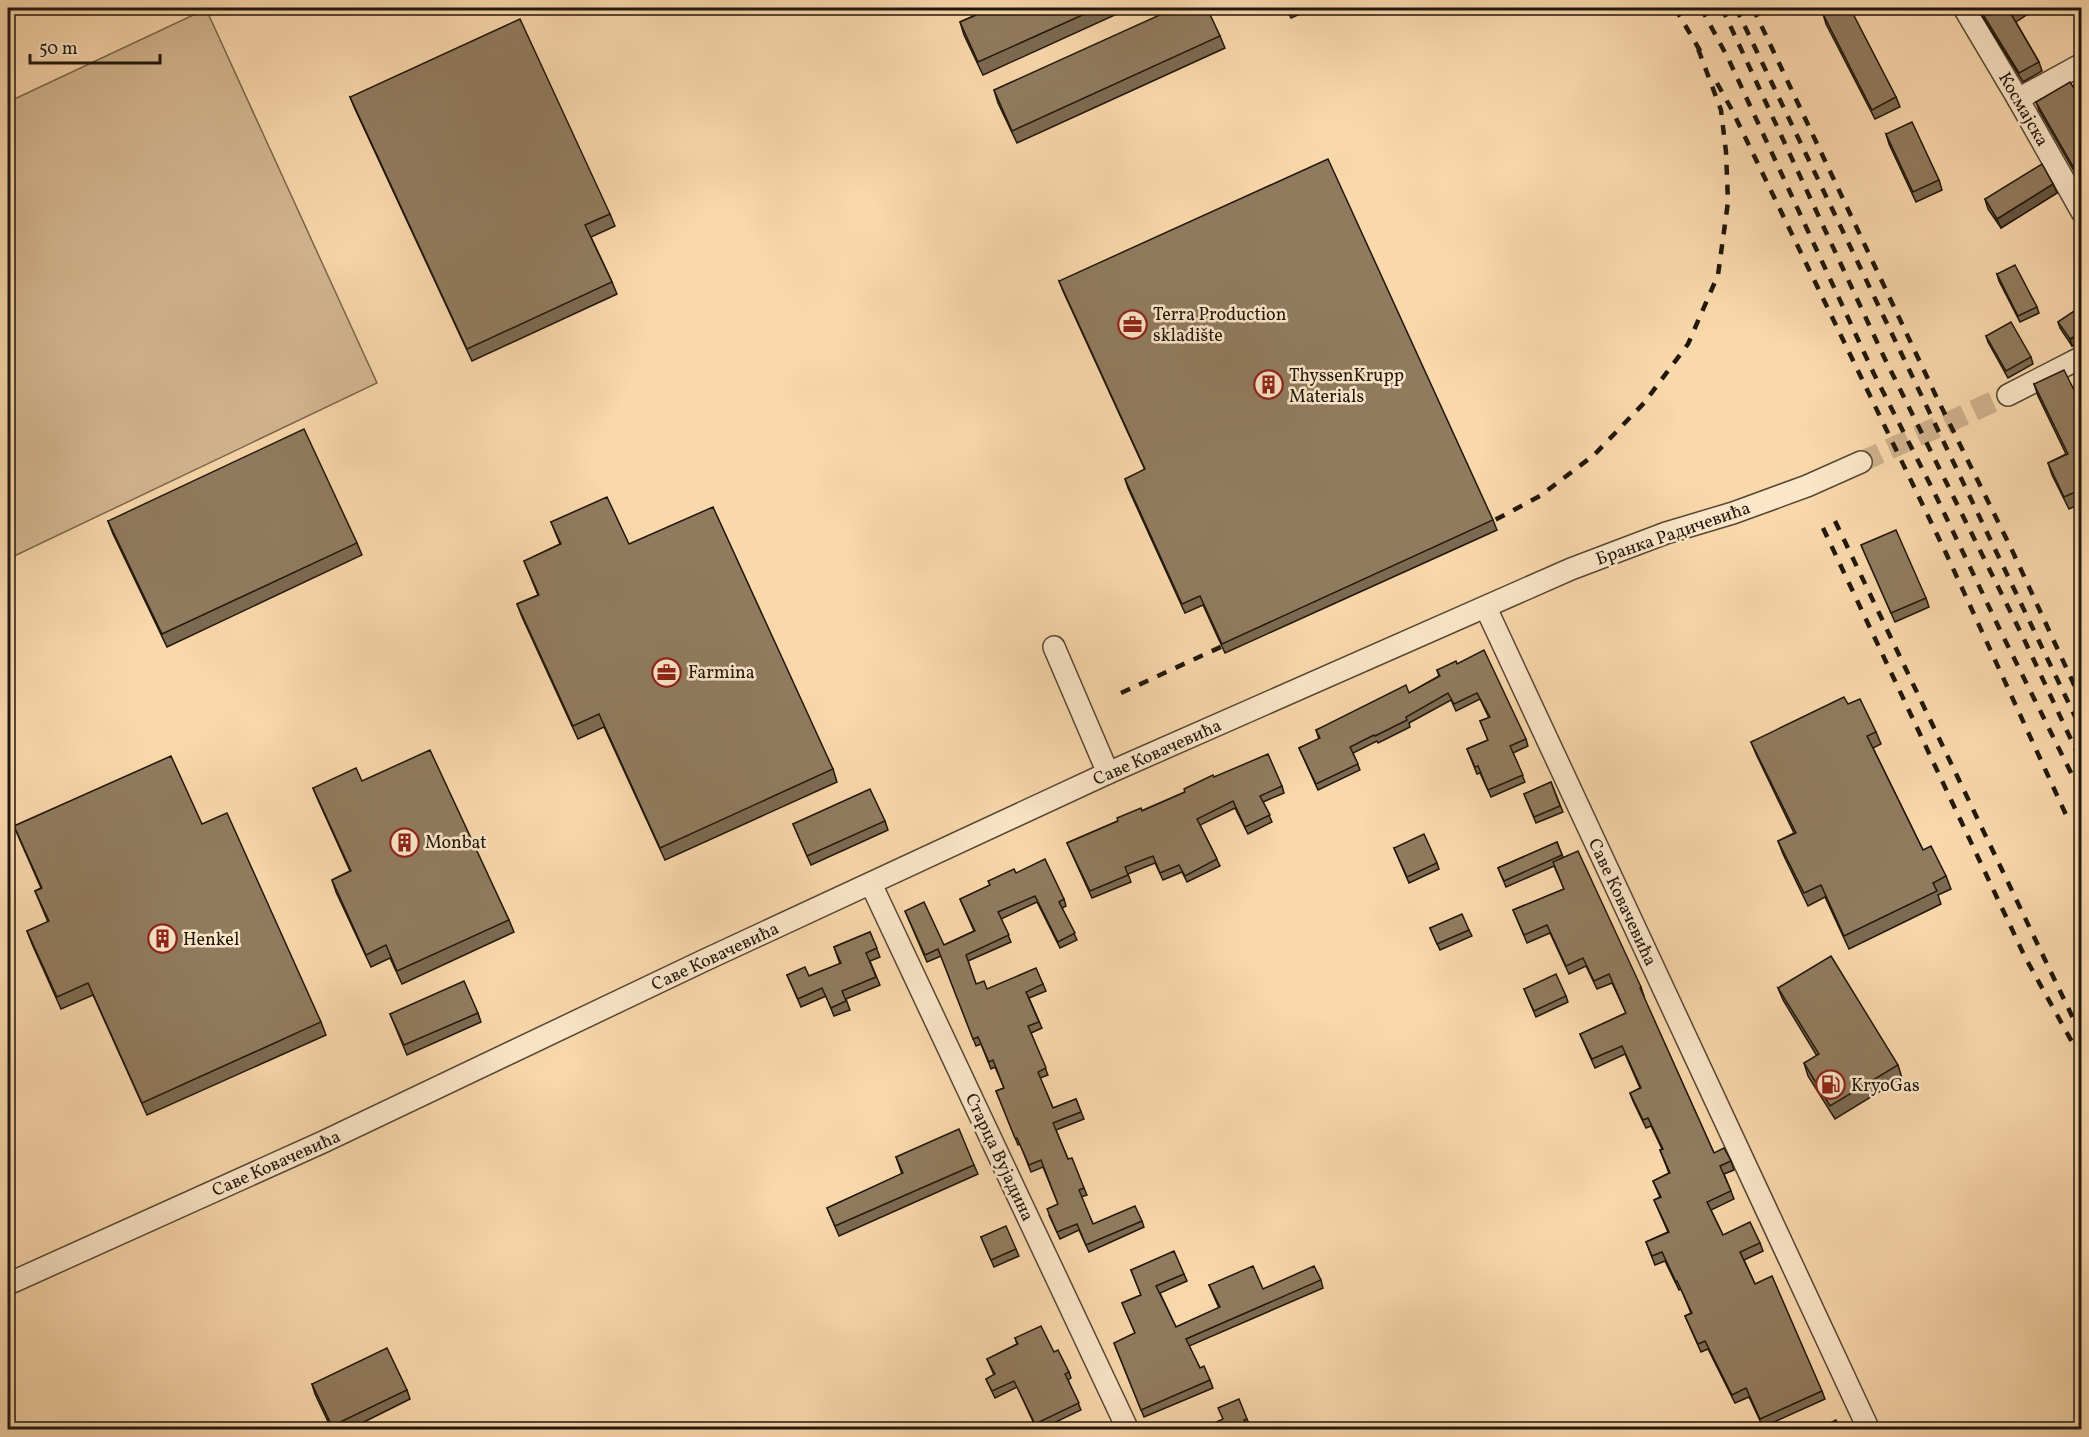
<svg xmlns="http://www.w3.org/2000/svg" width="2089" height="1437" font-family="Vollkorn,serif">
<rect width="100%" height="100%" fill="#f9d8ac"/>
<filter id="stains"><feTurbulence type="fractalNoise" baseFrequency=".00333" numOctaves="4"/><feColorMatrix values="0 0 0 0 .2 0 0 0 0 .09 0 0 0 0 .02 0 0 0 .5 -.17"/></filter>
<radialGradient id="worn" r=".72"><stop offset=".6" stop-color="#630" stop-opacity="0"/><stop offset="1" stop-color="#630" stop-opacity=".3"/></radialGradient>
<path fill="#d4b791" stroke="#7a674e" stroke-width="1.5" d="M206,9L377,383L8,559V102Z"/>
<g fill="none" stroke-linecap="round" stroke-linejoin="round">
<path stroke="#ceb18c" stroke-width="21" stroke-dasharray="21 10" stroke-linecap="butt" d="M1861,462L2008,395"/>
<defs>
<g id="minor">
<path d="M1964,8L2018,99L2082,212"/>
<path d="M2018,99L2082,64"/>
<path d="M2008,395L2082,357"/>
<path d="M1486,608L1869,1430"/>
<path d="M1054,647L1108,773"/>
<path d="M871,884L1128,1430"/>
<path d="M8,1284L323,1142L705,960L1108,773L1571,569L1666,533L1733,513L1807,486L1861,462"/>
</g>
</defs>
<use href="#minor" stroke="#564733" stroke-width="24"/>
<use href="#minor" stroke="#fbe6c9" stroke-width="21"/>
<g stroke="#20170b" stroke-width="4.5" stroke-dasharray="10 10" stroke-linecap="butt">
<path d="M1675,8L1702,54"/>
<path d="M1701,8L1728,58L1874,374L1935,494L2001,632L2082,795"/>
<path d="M1722,8L1884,357L2023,637L2082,763"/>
<path d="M1736,8L2082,731"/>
<path d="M1753,8L1936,396L2011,548L2082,702"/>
<path d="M1717,83L1732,110L1945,551L2067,817"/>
<path d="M1835,521L2082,1037"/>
<path d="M1823,528L2025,957L2082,1060"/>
<path d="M1478,529L1540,496L1594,455L1644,403L1688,344L1718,275L1728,202L1726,152L1721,110L1697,46"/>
<path d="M1121,693L1238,639"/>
</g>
</g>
<g fill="#7d6a52" stroke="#20170b" stroke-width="1.5">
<path d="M992,8H1130L983,75L964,35L960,22Z"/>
<path d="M1286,8H1314L1291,18Z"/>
<path d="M1977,8H2025L2028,14L2016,22L2039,62L2042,71L2023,82Z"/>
<path d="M1823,14L1896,97L1900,107L1875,119L1826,24Z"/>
<path d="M1220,36L1225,48L1017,143L998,103L994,90Z"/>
<path d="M350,97L610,214L615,226L591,237L612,282L617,294L472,361L355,109Z"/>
<path d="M2082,101V185L2039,110L2036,102Z"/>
<path d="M1886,134L1939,180L1942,190L1916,202L1889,144Z"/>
<path d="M2053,184L2057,193L2001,228L1988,209L1985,199Z"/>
<path d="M1997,274L2037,307L2039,313L2020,322L1999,281Z"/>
<path d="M1059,281L1493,520L1497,530L1225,653L1203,605L1185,613L1128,488L1125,479L1145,470L1063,291Z"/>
<path d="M2082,306V339L2072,346L2060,328L2058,322Z"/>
<path d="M1986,336L2031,357L2033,364L2008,378L1988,342Z"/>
<path d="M2034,384L2082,406V503L2069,509L2052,475L2048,463L2066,454L2038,396Z"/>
<path d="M108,521L357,543L362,555L167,647L113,534Z"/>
<path d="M551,522L629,544L833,769L837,782L665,860L604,727L578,739L522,617L517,604L538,595L524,561L560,544Z"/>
<path d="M1861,545L1926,598L1929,607L1895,622Z"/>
<path d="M1457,664L1526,739L1528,746L1513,753L1525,782L1491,797L1480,773L1477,774L1467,749L1488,740L1480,721L1489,718L1480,699L1456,711L1451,700L1409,723L1410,727L1378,743L1377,741L1353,753L1360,770L1318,790L1299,748L1319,739L1316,730L1409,693L1439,676L1437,670Z"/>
<path d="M1848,704L1876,732L1881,744L1873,748L1923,850L1946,876L1951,889L1938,895L1941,904L1849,949L1825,897L1808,906L1783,854L1778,841L1794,833L1756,754L1751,742Z"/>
<path d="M1214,777L1282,786L1284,793L1263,802L1272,822L1248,834L1235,808L1200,825L1220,866L1187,882L1182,872L1163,880L1155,863L1128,874L1131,882L1092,898L1067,843L1185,792Z"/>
<path d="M362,781L509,920L514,932L402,984L390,958L371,967L336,892L332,880L350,871L318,800L313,788Z"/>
<path d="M1551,782L1563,812L1536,823L1524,794Z"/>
<path d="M885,821L888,830L811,865L793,824Z"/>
<path d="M202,824L321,1022L326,1035L147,1115L93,995L61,1009L32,944L27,931L48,922L35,891L41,888L19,838L14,826Z"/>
<path d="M1557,842L1563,857L1641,987L1644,996H1643L1714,1153L1731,1161L1734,1170L1724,1174L1734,1199L1711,1210L1723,1235L1760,1243L1763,1251L1744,1260L1755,1284L1822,1391L1825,1399L1763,1427L1749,1397L1735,1403L1708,1349L1701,1352L1685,1316L1691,1313L1681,1289L1679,1290L1665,1261L1655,1265L1646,1242L1668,1232L1654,1200L1660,1197L1653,1181L1669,1173L1660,1150L1662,1149L1651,1126L1646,1128L1633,1101L1630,1093L1640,1088L1625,1054L1595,1068L1580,1034L1626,1013L1612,983L1597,989L1586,966L1569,974L1550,933L1527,943L1513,910L1564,889L1554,866L1506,887L1498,868Z"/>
<path d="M1394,848L1437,863L1439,869L1409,883Z"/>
<path d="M1016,873L1064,899L1066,906L1062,908L1077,940L1060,948L1037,902L1001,919L1011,942L968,961L976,984L987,989L1043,984L1046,991L1029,998L1042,1028L1031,1033L1048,1075L1040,1078L1053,1108L1076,1099L1084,1119L1056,1130L1068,1159L1084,1188L1087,1195L1081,1197L1093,1224L1142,1221L1144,1227L1089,1252L1079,1230L1060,1239L1049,1215L1058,1204L1043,1167L1031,1172L1020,1144L1018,1145L996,1091L1004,1088L995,1067L991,1069L981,1044L976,1046L941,956L927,962L905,911L944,945L974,931L960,899Z"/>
<path d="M1430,928L1469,930L1472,936L1440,950Z"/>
<path d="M870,932L880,957L870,961L880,985L846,999L850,1010L834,1016L826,996L801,1007L787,975L809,976L840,964L834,947Z"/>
<path d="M1778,988L1898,1065L1902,1078L1835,1119L1808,1076L1804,1063L1817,1056L1783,1000Z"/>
<path d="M1524,989L1566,996L1568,1002L1536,1017Z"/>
<path d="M478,1013L481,1022L407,1055L390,1014Z"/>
<path d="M896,1157L974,1165L978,1174L839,1236L827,1208L902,1174Z"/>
<path d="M981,1237L1016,1249L1019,1256L994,1267Z"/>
<path d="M1131,1270L1184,1274L1187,1281L1160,1293L1176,1327L1219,1308L1209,1285L1263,1289L1321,1280L1323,1288L1189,1346L1200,1368L1210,1380L1213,1388L1144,1417L1114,1343L1135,1333L1122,1303L1141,1295Z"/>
<path d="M1015,1338L1054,1352L1069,1372L1071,1378L1068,1380L1081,1410L1039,1430H1037L1017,1387L995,1398L986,1379L994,1375L987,1359L1017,1344Z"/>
<path d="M312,1384L407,1390L410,1399L348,1430H332L315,1394Z"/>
<path d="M1247,1419L1250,1425L1247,1426L1199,1430Z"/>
</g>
<g fill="#665642" stroke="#20170b" stroke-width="1.5">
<path d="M2053,184L2057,193L2001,228L1997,219Z"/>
<path d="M2082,332V339L2072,346L2070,339Z"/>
</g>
<g fill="#917b5f" stroke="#20170b" stroke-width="1.5">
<path d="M992,8H1098L978,62L960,22Z"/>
<path d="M1175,8H1207L1220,36L1012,131L994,90Z"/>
<path d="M1836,8H1850L1896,97L1872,110L1823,14Z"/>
<path d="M1979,8H2022L2011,14L2039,62L2019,73Z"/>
<path d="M520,19L610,214L585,225L612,282L467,349L350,97Z"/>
<path d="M2070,82L2082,101V182L2036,102Z"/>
<path d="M1912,122L1939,180L1913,192L1886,134Z"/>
<path d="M1328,159L1493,520L1222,644L1200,596L1182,604L1125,479L1145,469L1059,281Z"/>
<path d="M2042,164L2053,184L1997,219L1985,199Z"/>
<path d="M2015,265L2037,307L2018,316L1997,274Z"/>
<path d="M2082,306V332L2070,339L2058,322Z"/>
<path d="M2011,322L2031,357L2006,371L1986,336Z"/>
<path d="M2064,370L2082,406V489L2064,497L2048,463L2068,454L2034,384Z"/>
<path d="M304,429L357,543L162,634L108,521Z"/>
<path d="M607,497L629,544L713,507L833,769L660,848L599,714L573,726L517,604L539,595L524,561L561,544L551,522Z"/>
<path d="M1896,530L1926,598L1891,613L1861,545Z"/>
<path d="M1484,650L1526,739L1510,746L1523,775L1488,790L1478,766L1475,767L1467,749L1488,740L1480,721L1490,717L1477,693L1454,704L1448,693L1406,717L1407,720L1375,736L1374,735L1350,747L1358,764L1316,784L1299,748L1320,738L1316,730L1406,685L1409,693L1440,676L1437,670L1456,661L1457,664Z"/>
<path d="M1844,697L1848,704L1860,699L1876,732L1867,736L1923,850L1931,846L1946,876L1933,883L1937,891L1844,936L1821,885L1804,893L1778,841L1796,833L1751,742Z"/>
<path d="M430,750L509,920L397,971L386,945L366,955L332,880L351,871L313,788L356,768L362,781Z"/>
<path d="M1268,754L1282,786L1260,796L1270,815L1245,827L1233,801L1197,819L1217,859L1185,876L1179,865L1160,873L1153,856L1125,867L1128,875L1090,891L1067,843L1118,821L1117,818L1141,808L1142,811L1185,792L1184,789L1213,775L1214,777Z"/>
<path d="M171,756L202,824L227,813L321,1022L142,1103L88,983L57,997L27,931L49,921L35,891L42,888L14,826Z"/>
<path d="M1551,782L1560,806L1534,817L1524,794Z"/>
<path d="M870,789L885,821L807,856L793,824Z"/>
<path d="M1424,834L1437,863L1407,877L1394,848Z"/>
<path d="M1557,842L1562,855L1504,881L1498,868Z"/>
<path d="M1578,851L1641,987L1640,988L1714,1153L1724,1148L1731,1161L1720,1166L1731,1191L1707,1202L1723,1235L1750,1222L1760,1243L1740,1252L1755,1284L1772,1276L1822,1391L1760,1419L1746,1388L1732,1395L1705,1341L1698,1344L1685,1316L1692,1313L1677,1281L1676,1282L1662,1252L1652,1256L1646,1242L1669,1232L1654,1200L1661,1197L1653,1181L1670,1173L1660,1150L1663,1149L1648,1118L1643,1120L1630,1093L1641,1088L1622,1046L1592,1059L1580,1034L1626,1013L1609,974L1594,981L1583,958L1566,966L1547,925L1524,935L1513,910L1564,889L1553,862Z"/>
<path d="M1045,859L1064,899L1059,902L1075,933L1058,942L1035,896L998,912L1009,935L966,955L976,984L984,981L987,989L1036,968L1043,984L1026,992L1039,1022L1028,1026L1046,1068L1038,1072L1053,1108L1076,1099L1081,1112L1053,1123L1068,1159L1072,1158L1084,1188L1079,1190L1093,1224L1135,1206L1142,1221L1086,1245L1077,1224L1057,1232L1047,1209L1058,1204L1041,1160L1029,1165L1017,1138H1015L996,1091L1004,1088L993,1060L989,1062L978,1037L973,1039L938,949L925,955L905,911L924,902L944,945L975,931L960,899L990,885L988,881L1014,869L1016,873Z"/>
<path d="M1462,914L1469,930L1437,944L1430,928Z"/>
<path d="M870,932L877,948L866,953L876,977L842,991L846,1001L831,1008L822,988L798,999L787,975L805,967L809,976L841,963L834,947Z"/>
<path d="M1831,956L1898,1065L1830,1106L1804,1063L1819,1054L1778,988Z"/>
<path d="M1556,974L1566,996L1534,1011L1524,989Z"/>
<path d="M464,981L478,1013L404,1045L390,1014Z"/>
<path d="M959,1129L974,1165L835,1226L827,1208L903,1173L896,1157Z"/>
<path d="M1006,1226L1016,1249L991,1260L981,1237Z"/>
<path d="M1174,1251L1184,1274L1156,1286L1176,1327L1220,1307L1209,1285L1253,1266L1263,1289L1314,1266L1321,1280L1186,1339L1200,1368L1204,1366L1210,1380L1141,1410L1114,1343L1135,1333L1122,1303L1141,1295L1131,1270Z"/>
<path d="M1041,1326L1054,1352L1058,1350L1069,1372L1065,1374L1079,1403L1035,1424L1014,1381L992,1391L986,1379L995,1374L987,1359L1018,1344L1015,1338Z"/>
<path d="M387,1348L407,1390L332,1426L312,1384Z"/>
<path d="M1239,1399L1247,1419L1244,1420L1249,1430H1199L1223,1419L1218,1408Z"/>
<path d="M1836,1420L1840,1430H1815Z"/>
</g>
<defs>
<symbol id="office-ring" viewBox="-11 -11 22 22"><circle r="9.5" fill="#fbe6c9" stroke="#8f2418" stroke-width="1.5"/><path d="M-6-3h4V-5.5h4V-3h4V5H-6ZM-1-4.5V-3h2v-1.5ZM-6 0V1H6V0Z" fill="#8f2418"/></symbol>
<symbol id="building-ring" viewBox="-11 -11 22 22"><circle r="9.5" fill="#fbe6c9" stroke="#8f2418" stroke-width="1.5"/><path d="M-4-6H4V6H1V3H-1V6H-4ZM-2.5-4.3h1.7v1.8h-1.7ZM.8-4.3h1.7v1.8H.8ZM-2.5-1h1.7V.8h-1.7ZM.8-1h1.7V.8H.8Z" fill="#8f2418"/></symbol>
<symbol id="fuel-ring" viewBox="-11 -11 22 22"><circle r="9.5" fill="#fbe6c9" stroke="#8f2418" stroke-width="1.5"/><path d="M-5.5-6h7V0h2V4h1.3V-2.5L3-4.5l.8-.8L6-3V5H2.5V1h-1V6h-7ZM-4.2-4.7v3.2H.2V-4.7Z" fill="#8f2418"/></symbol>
</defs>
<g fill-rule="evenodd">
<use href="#office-ring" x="1116" y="308" width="33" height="33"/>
<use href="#building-ring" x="1252" y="368" width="33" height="33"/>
<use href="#office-ring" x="650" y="656" width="33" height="33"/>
<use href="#building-ring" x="388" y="826" width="33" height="33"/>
<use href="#building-ring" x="146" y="922" width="33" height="33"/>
<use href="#fuel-ring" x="1814" y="1068" width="33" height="33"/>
</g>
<g text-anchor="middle" stroke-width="5" stroke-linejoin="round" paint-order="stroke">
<g font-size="18" fill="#20170b" stroke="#fbe6c9">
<text transform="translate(2024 109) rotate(60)" y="6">Космајска</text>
<text transform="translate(1673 533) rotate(-19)" y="6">Бранка Радичевића</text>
<text transform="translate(1157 752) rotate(-24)" y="6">Саве Ковачевића</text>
<text transform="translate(1623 902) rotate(65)" y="6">Саве Ковачевића</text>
<text transform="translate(715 956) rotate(-25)" y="6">Саве Ковачевића</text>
<text transform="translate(1000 1157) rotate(65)" y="6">Старца Вујадина</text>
<text transform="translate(276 1163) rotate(-24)" y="6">Саве Ковачевића</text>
</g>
<g font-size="18" fill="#20170b" stroke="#fbe6c9" text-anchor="start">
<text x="1153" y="320">Terra Production<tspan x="1153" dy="21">skladište</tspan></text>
<text x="1289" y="381">ThyssenKrupp<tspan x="1289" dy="21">Materials</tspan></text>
<text x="688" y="678">Farmina</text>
<text x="425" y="848">Monbat</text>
<text x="183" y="945">Henkel</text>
<text x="1851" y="1091">KryoGas</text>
</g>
</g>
<rect width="2089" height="1437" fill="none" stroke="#f9d8ac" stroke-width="30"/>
<rect x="9" y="9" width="2071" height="1419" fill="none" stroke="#20170b" stroke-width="3"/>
<rect x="15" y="15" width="2059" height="1407" fill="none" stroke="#20170b" stroke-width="1.5"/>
<path d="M30 54v9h130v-9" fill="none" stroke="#20170b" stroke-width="3"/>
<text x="39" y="54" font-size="18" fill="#20170b" stroke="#fbe6c9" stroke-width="4.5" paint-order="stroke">50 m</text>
<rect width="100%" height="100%" filter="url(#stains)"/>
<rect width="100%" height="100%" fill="url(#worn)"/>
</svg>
